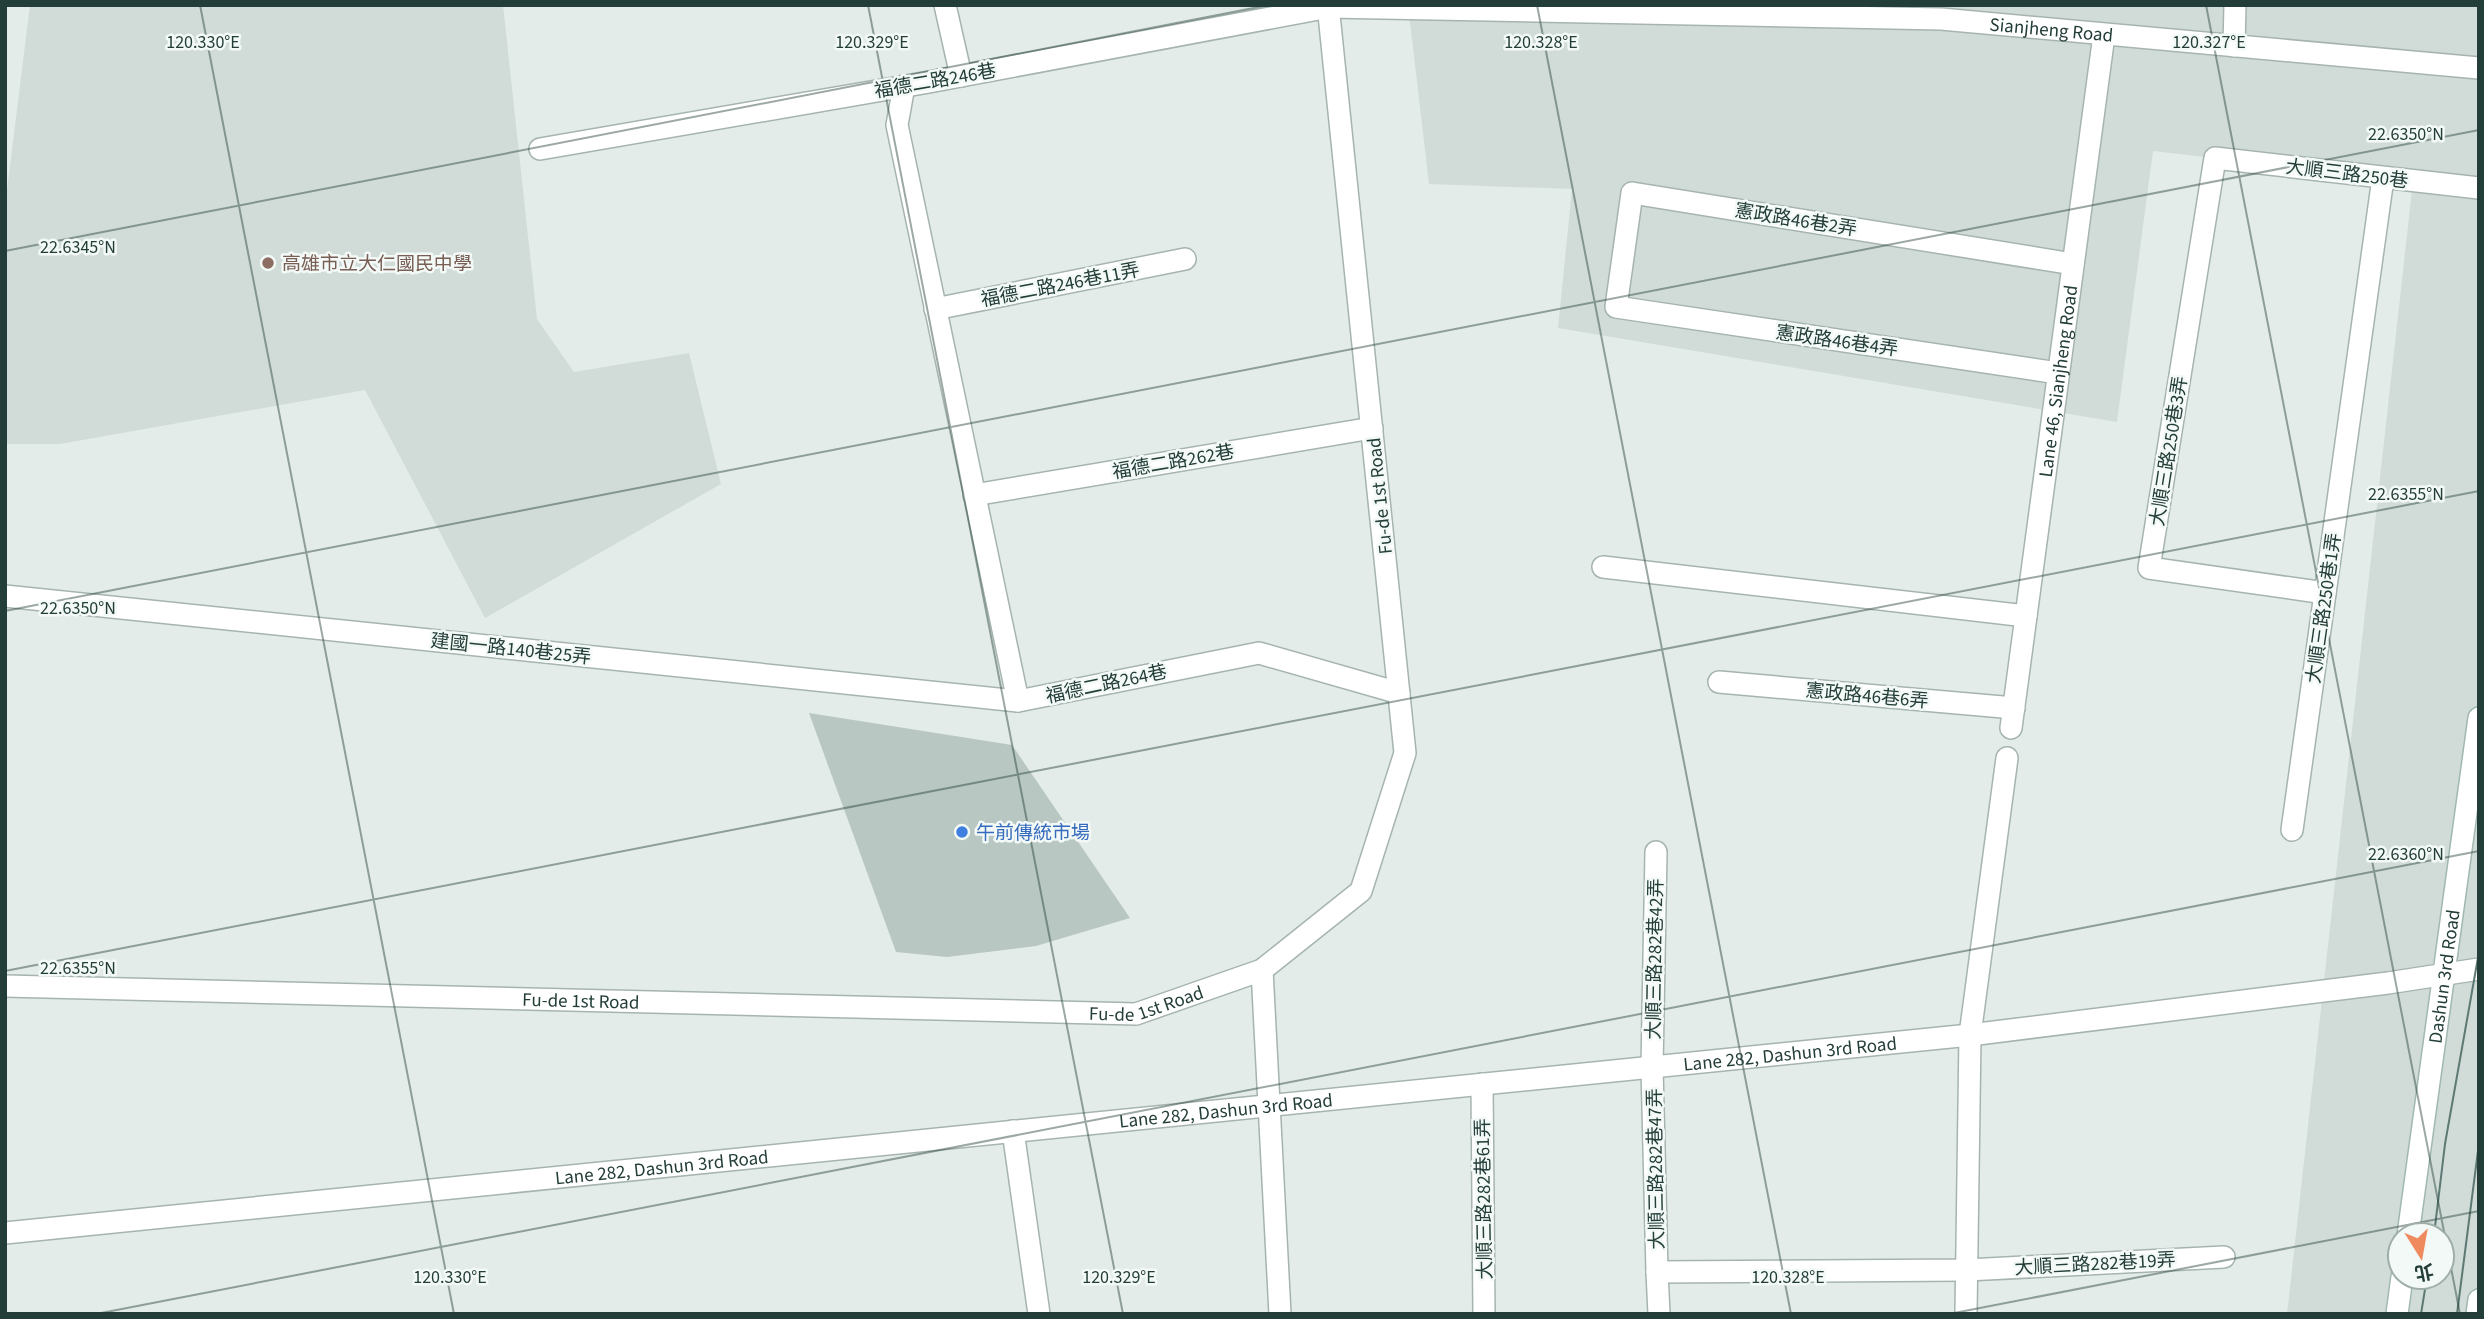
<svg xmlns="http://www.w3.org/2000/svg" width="2484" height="1319" font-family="'Source Sans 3','Noto Sans TC',sans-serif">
<rect width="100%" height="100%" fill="#e3ece9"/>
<g fill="#d1dcd8" fill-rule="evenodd">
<path d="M30,5H503L537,319L574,372L689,353L721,484L485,618L365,390L60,444H5V206Z"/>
<path d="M1408,5H2479V1314H2287L2413,181L2153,151L2117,422L1558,328L1572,189L1429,184ZM2400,1235H2442V1277H2400Z"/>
</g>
<path fill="#b8c7c2" d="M809,713L1012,745L1130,918L1036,946L947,957L896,952Z"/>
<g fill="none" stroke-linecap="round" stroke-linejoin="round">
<defs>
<g id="lane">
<path d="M945,5L961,76"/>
<path d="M2234,46L2235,5"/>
<path d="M904,86L897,125L1018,701L1259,653L1399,693"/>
<path d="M540,149L929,82L1329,7"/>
<path d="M935,309L1185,259"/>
<path d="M2058,373L1616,307L1632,193L2073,264"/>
<path d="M974,495L1372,428"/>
<path d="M1603,567L2026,616"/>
<path d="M2325,593L2149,568L2215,158L2479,188"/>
<path d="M5,596L1018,701"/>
<path d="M1719,682L2014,708"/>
<path id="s1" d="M2011,728L2104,35"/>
<path d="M2292,830L2383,178"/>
<path d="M1262,970L1280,1314"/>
<path d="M1482,1084L1484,1314"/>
<path d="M1013,1131L1039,1314"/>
<path id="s2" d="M5,1233L1970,1035L2388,983L2479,969"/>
<path d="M1966,1314L1970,1035L2007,758"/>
</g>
<g id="street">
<path id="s3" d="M1329,7L1941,19L2479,68"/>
<path d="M1656,852L1652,1067L1657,1272L1967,1270L2224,1257"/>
<path id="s4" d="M5,986L1136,1014L1262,970L1361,891L1405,753L1328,5"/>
<path d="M1657,1272L1659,1314"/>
</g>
<g id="secondary">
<path id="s5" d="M2408,1235L2479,718"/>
<path d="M2397,1314L2402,1277"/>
<path d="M2477,1314L2479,1300"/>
</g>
</defs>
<use href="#lane" stroke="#a6b4b0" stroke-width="24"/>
<use href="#street" stroke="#a6b4b0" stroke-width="24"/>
<use href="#secondary" stroke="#a1b8b1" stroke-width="24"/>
<use href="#lane" stroke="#fff" stroke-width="21"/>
<use href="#street" stroke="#fff" stroke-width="21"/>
<use href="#secondary" stroke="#fff" stroke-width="21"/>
<g stroke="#5d7973" stroke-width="2">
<path d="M2434,1235L2445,1144L2479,952"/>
<path d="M2421,1314L2427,1277"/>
<path d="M2457,1314L2479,1143"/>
</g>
</g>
<path fill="none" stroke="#233d38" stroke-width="2" stroke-opacity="0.45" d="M200,5L454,1314M868,5L1123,1314M1537,5L1791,1314M2206,5L2460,1314M5,251L1269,5M5,611L2479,130M5,971L2479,491M96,1314L2479,851M1949,1314L2479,1211"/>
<circle fill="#8d6e63" stroke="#f3f9f6" stroke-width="2.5" cx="268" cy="263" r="7"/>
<circle fill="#3f7fe0" stroke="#f3f9f6" stroke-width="2.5" cx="962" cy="832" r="7"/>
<g text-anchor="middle" stroke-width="5" stroke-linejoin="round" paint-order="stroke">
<g font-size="19" fill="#233d38" stroke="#f3f9f6">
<text dy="7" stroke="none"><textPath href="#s3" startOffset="723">Sianjheng Road</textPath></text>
<text transform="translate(935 80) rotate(-10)" y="7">福德二路246巷</text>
<text transform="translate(2347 173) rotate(7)" y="7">大順三路250巷</text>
<text transform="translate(1796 219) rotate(9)" y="7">憲政路46巷2弄</text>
<text transform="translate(1060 284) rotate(-11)" y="7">福德二路246巷11弄</text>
<text transform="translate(1837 340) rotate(8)" y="7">憲政路46巷4弄</text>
<text dy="7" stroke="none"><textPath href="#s1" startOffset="350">Lane 46, Sianjheng Road</textPath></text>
<text transform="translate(2168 451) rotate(-81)" y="7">大順三路250巷3弄</text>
<text transform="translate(1173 461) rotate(-10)" y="7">福德二路262巷</text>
<text transform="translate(1379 496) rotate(-96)" y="7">Fu-de 1st Road</text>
<text transform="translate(2323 608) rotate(-82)" y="7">大順三路250巷1弄</text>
<text transform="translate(511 648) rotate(6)" y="7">建國一路140巷25弄</text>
<text transform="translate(1106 683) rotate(-12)" y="7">福德二路264巷</text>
<text transform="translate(1867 695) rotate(5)" y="7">憲政路46巷6弄</text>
<text transform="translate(1654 959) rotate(-89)" y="7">大順三路282巷42弄</text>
<text dy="7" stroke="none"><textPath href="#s5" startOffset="261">Dashun 3rd Road</textPath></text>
<text dy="7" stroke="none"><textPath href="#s4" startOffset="1143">Fu-de 1st Road</textPath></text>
<text dy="7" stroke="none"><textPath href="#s4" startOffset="576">Fu-de 1st Road</textPath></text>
<text dy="7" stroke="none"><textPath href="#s2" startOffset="1794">Lane 282, Dashun 3rd Road</textPath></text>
<text dy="7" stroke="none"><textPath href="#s2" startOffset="1227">Lane 282, Dashun 3rd Road</textPath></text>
<text dy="7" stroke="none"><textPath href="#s2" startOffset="660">Lane 282, Dashun 3rd Road</textPath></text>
<text transform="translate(1655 1169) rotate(-91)" y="7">大順三路282巷47弄</text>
<text transform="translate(1483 1199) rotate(-91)" y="7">大順三路282巷61弄</text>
<text transform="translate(2095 1263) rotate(-3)" y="7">大順三路282巷19弄</text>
</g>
<g font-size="19" fill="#785e54" stroke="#f3f9f6" text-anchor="start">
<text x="282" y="270">高雄市立大仁國民中學</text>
</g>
<g font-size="19" fill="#366cbe" stroke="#f3f9f6" text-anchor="start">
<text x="976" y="839">午前傳統市場</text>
</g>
</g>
<g font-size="18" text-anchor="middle" fill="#233d38" stroke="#f3f9f6" stroke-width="5" stroke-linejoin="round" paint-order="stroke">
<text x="203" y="48">120.330°E</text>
<text x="872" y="48">120.329°E</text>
<text x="1541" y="48">120.328°E</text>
<text x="2209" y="48">120.327°E</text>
<text x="2406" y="140">22.6350°N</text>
<text x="78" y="253">22.6345°N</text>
<text x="2406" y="500">22.6355°N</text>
<text x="78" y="614">22.6350°N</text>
<text x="2406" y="860">22.6360°N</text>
<text x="78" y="974">22.6355°N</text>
<text x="450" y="1283">120.330°E</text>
<text x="1119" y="1283">120.329°E</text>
<text x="1788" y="1283">120.328°E</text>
</g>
<rect width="2484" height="1319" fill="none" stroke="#233d38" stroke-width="14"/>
<g transform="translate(2421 1256) rotate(169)"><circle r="33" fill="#f3f9f6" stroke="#a0aeaa" stroke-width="2"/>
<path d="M0-5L12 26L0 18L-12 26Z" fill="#ef8a5e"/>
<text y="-10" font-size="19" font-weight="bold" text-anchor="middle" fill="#233d38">北</text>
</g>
</svg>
